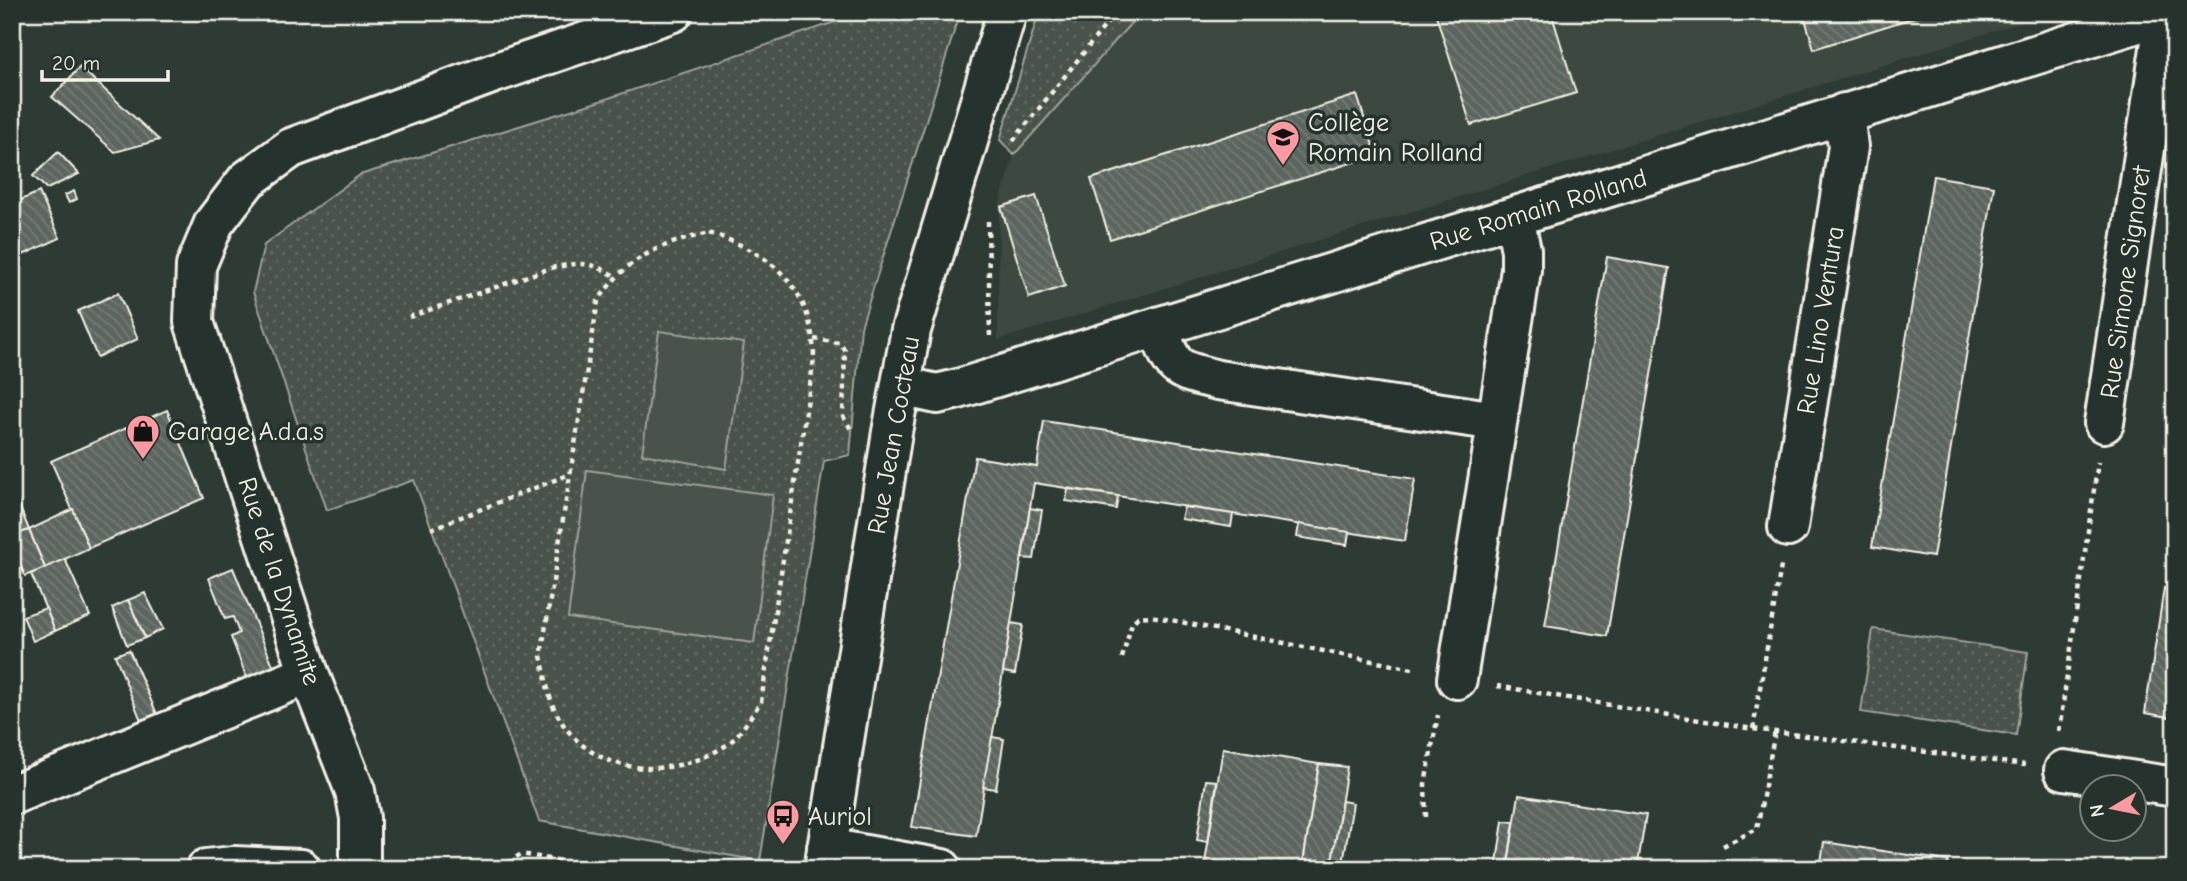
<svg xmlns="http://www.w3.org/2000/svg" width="2187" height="881" font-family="'Comic Neue',sans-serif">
<defs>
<pattern id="green-dots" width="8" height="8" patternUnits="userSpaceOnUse" patternTransform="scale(1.75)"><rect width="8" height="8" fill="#48524c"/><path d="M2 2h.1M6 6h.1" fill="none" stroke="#636b66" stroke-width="1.8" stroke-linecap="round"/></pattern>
<pattern id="building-back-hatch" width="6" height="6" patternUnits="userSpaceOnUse" patternTransform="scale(1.75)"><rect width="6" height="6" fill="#5c655e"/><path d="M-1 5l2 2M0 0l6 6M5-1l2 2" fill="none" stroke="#747c75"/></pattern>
</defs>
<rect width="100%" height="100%" fill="#2e3b34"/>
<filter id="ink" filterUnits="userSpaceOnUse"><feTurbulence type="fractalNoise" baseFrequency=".0143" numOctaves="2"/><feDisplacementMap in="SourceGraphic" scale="14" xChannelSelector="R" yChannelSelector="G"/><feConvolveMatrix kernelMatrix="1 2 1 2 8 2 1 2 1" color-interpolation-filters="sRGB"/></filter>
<g filter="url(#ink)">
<path fill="#3c4841" d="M1141,12H2055L998,340L999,206L1014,155Z"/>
<g fill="url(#green-dots)" stroke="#9ea29a" stroke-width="2">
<path d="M865,12H958V19L861,327L850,455L824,461L760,861L539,821L414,480L327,510L253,292L264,245L360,175L597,102Z"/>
<path d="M1039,12H1141L1014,155L1000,140Z"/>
<path d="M1873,629L2028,652L2016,735L1861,712Z"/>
</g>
<g fill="#48524c" stroke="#9ea29a" stroke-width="2">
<path d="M659,331L744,343L726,469L642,454Z"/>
<path d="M587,470L773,495L754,643L568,618Z"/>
</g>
<g fill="url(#building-back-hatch)" stroke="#f4f1e8" stroke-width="2">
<path d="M1435,12H1551L1576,93L1471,125Z"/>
<path d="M1803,12H1931L1814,49Z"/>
<path d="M80,67L159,140L115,152L52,97Z"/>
<path d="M1357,95L1376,155L1110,239L1091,179Z"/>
<path d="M58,152L79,174L47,189L33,176Z"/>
<path d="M1933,176L1994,186L1933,557L1872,547Z"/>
<path d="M74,191L77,199L69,203L65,195Z"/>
<path d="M39,192L60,238L12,260V204Z"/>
<path d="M1036,196L1065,286L1029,298L1001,207Z"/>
<path d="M1607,257L1669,268L1607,636L1545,626Z"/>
<path d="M118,293L138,339L97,357L78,311Z"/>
<path d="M167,410L204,498L89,548L51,461Z"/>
<path d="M1044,421L1415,479L1405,541L1034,483L976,836L912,827L975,457L1037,467Z"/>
<path d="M12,488L29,530L12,536Z"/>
<path d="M1068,489L1118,496L1116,509L1066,501Z"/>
<path d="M1184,507L1233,514L1231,527L1181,519Z"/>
<path d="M1030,508L1042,510L1034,559L1022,558Z"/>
<path d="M73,509L89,548L45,568L29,530Z"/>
<path d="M1299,524L1349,532L1347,545L1297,537Z"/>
<path d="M29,530L45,568L25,576L12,546V536Z"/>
<path d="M65,559L90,616L55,631L31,574Z"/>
<path d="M233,568L277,675L250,686L231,637L239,633L233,617L225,619L209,578Z"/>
<path d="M2164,588L2175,590V718L2145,713Z"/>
<path d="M145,593L163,629L145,638L128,600Z"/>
<path d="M128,600L145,638L127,645L112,608Z"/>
<path d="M46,608L55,631L33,641L23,616Z"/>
<path d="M1011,623L1023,625L1015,674L1003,672Z"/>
<path d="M129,650L160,721L144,728L115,655Z"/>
<path d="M992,737L1004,739L996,789L983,787Z"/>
<path d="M1223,748L1319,764L1302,869H1204Z"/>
<path d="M1319,764L1347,767L1331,869H1302Z"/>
<path d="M1206,780L1217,781L1208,842L1197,840Z"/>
<path d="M1519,795L1646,815L1637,869H1507Z"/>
<path d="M1342,801L1353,803L1343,863L1332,861Z"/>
<path d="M1503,821L1514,822L1507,869H1496Z"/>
<path d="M1824,842L1948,861L1947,869H1820Z"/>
</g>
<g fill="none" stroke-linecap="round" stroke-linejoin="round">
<defs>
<g id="minor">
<path d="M1158,327C1174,370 1173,369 1218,380L1497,421"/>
<path d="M901,386L937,394L958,389L2173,12"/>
<path d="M2104,423L2165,15"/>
<path d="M1788,527L1848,147L1844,113"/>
<path d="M1457,679L1521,270V250L1514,217"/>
<path d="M2064,770L2175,787"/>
<path d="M12,795L309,674"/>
<path d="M827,848L942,869"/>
<path d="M206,869L234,866L301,869"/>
<path d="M360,869V818L355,791L309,674L194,322L196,266L214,223L247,180L291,148L494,73L673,12"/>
<path d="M824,869L892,432L911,330L1007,12"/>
</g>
</defs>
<use href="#minor" stroke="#f4f1e8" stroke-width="44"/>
<g stroke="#f4f1e8" stroke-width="4.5" stroke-dasharray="5 5" stroke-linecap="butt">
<path d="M1013,141L1116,12"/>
<path d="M988,221L990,339"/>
<path d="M709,233C773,253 813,288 814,359L761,702C751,715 741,734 728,744C670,783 586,777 554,708C547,693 545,672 541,656L598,301C628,256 658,245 709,233Z"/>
<path d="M409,317L551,268C580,262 590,261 615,276"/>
<path d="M814,339L839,343L845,350L843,416L852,431"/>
<path d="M431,529L570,474"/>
<path d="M1122,658L1132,623L1138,617L1151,616L1417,670"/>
<path d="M1497,686L1753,729L2025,765"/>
<path d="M1753,729L1781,566"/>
<path d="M2059,731L2098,462"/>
<path d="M1426,817L1425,784L1438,715"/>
<path d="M1723,846L1757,829L1775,731"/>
<path d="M500,869L521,854L608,869"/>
</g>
<use href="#minor" stroke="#26332d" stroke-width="38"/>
</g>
</g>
<defs>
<symbol id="school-pin" viewBox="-11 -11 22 30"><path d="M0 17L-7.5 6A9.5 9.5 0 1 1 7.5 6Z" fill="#ff9aa2" stroke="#26332d"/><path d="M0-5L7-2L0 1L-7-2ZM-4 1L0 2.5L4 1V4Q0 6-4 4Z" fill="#111"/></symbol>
<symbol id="shop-pin" viewBox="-11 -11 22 30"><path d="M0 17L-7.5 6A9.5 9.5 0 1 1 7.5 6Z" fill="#ff9aa2" stroke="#26332d"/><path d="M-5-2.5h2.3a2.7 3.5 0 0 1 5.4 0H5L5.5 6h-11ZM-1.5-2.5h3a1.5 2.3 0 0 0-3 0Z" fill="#111"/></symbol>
<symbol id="bus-pin" viewBox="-11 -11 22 30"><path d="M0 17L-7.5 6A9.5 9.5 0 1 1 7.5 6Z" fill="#ff9aa2" stroke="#26332d"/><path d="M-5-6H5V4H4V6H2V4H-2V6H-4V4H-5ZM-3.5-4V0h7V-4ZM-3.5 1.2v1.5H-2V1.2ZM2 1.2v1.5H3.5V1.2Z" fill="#111"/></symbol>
</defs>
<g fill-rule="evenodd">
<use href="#school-pin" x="1264" y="118" width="38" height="52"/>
<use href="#shop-pin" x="124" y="412" width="38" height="52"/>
<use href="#bus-pin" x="764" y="797" width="38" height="52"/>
</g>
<g text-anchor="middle" stroke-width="7" stroke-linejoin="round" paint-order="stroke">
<g font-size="26" fill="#f4f1e8" stroke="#26332d" text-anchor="start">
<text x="1308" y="131">Collège<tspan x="1308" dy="30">Romain Rolland</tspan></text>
<text x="168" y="440">Garage A.d.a.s</text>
<text x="808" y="825">Auriol</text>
</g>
<g font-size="26" fill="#f4f1e8" stroke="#26332d">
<text transform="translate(1538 209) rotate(-17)" y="9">Rue Romain Rolland</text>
<text transform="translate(2125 282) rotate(-82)" y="9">Rue Simone Signoret</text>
<text transform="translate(1820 320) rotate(-81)" y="9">Rue Lino Ventura</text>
<text transform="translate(893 435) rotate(-80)" y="9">Rue Jean Cocteau</text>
<text transform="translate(280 581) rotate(72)" y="9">Rue de la Dynamite</text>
</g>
</g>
<rect width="2187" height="881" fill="none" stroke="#26332d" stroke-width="42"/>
<rect x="21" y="21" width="2145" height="839" fill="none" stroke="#f4f1e8" stroke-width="2.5" filter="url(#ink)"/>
<g transform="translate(2113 808) rotate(260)"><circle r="33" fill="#26332d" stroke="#787f78" stroke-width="2"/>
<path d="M0-5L12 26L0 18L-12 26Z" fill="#ff9aa2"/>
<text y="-10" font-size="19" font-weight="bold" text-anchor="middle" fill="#f4f1e8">N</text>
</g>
<path d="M42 70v10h126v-10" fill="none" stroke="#f4f1e8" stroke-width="3.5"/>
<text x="52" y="70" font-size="21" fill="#f4f1e8" stroke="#26332d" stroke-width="5" paint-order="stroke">20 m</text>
</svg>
